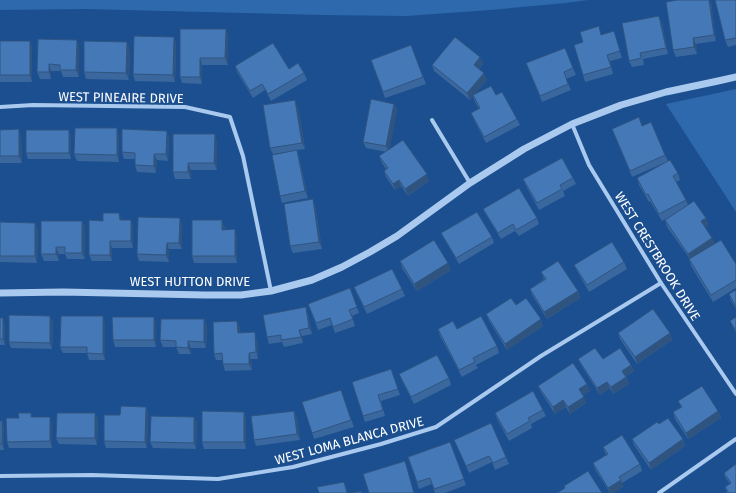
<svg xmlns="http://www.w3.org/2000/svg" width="736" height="493" font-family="'Fira Sans',sans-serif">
<rect width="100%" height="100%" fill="#1b4f8f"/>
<g fill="#2e69ad">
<path d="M0,0H588L566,3L490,10L406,16L322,15L85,9L0,10Z"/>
<path d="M736,89V212L666,104Z"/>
</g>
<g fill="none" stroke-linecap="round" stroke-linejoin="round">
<g stroke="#a9c9ee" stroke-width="4">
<path d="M0,107L33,105L185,107L230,117L243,156L271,291"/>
<path d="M432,120L470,183"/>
<path d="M572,124L589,165L661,283L736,394"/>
<path d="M0,476L92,475L218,479L293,467L381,444L436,427L541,356L661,283"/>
<path d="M659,493L736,439"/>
</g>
<path stroke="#a9c9ee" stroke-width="7" d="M0,293L63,292L205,295H241L271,291L312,280L342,267L370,252L397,236L470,183L524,149L572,124L621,105L666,92L718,81L736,77"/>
</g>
<g fill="#3a679d">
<path d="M736,0V45L728,47L725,40Z"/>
<path d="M711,2L716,41L696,44L697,54L676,57L673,50Z"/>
<path d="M662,22L668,54L643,59L644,65L632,67L629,61Z"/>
<path d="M226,29L228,36V65H202V84L182,83L180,77Z"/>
<path d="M602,34L616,38L622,58L610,61L613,74L585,82L583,75V42Z"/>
<path d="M174,37L176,44L175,82L135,81L133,74Z"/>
<path d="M38,39L79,46V77H63L61,71H51V79H40L37,72Z"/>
<path d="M0,41H30L32,48V82H0Z"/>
<path d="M411,45L426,84L385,98L371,60Z"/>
<path d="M130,48L129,80L86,79L84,72Z"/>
<path d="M480,57L483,64L479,69L487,80L475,94L496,95L517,119L520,125L486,143L474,120L471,113L479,109L475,102L473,96L470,100L434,71L432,65Z"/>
<path d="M235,66L289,69L304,73L307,80L271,101L265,90L253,98L237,72Z"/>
<path d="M573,68L576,75L566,79L571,90L542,102L529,70Z"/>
<path d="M394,104L397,110L389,150L429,181L408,196L401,186L395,190L386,177L384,171L386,169L382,163L379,156L386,152L366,148L363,142Z"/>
<path d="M298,107L305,149L297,150L299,157L308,198L282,203L280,196L287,152L273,154L270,148Z"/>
<path d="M642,126L665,155L668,161L678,173L680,180L676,182L686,200L688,205L706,218L708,225L705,227L712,238L714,244L736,264V288L713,302L691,266L689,259H690L667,227L665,220L677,213L662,221L650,201L649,202L639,185L637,178L664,163L632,177L612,129Z"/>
<path d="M0,130L21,136L22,163H0Z"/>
<path d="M119,135V162L77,161L74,154Z"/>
<path d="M71,137V159H28L26,153Z"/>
<path d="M169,137L168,161L157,160L156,173L137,172L135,165V159H124L122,152Z"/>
<path d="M217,141V170H191V179H175L173,172Z"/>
<path d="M573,178L576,184L563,191L565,196L539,210L526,186L523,179Z"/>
<path d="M315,206L322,249L293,253L290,246Z"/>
<path d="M483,209L537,218L539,224L519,236L515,231L501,239L486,215Z"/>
<path d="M122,220L133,226V248H112V261H92L89,255L103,221Z"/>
<path d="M82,221L85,228V259H67L65,254H59V261H44L41,254Z"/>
<path d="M0,222L38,229L37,263L0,262Z"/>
<path d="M182,224V249H169V262L139,261L137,254Z"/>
<path d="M225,227V230L237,236V263H194L192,256Z"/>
<path d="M441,233L492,237L494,243L459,264L444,239Z"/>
<path d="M400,261L451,270L417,291L402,268Z"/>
<path d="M624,262L627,269L589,292L577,271L574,265Z"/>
<path d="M541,272L578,291L580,298L547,319L532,295L530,289L544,279Z"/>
<path d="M354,287L402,289L405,296L367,314L357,294Z"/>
<path d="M350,288L359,313L352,316L355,326L335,333L332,325L318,330L308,304Z"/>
<path d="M736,290V309L731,301L729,294Z"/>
<path d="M516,305L543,326L507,350L489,321L486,314Z"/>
<path d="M308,314L312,334L302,336L303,343L284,347L282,342L269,344L267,337Z"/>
<path d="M736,317V333L730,321Z"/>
<path d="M0,318L5,324V345H0Z"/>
<path d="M204,319L207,326L206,348H191V354H179L176,347H163L160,340Z"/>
<path d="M53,322L52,349L11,348L9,342Z"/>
<path d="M105,323V360H89L87,353H63L60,347Z"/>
<path d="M156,323V347H115L113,340Z"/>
<path d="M240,327V333L257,339L258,359H251L252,370L225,371L223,364V360H216L214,354Z"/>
<path d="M438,329H457L497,346L499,353L476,365L478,368L462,377L440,336Z"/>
<path d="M618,333H670L672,340L637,364L620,339Z"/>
<path d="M578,359H603L631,365L634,371L626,376L629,384L613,394L610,388L600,395L581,365Z"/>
<path d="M391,369L400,395L381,401L385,416L365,422L363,416Z"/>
<path d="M399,374L449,378L451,385L414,404L402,381Z"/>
<path d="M587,384L590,391L583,395L586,403L570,414L566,407L555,414L541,392L538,386Z"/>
<path d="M341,390L354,427L314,439L302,402Z"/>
<path d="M678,401L718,411L721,418L688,439L675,419L673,412L681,407Z"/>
<path d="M146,407L148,413L147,448H106L104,441L120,415Z"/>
<path d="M543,410L546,416L531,424L532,428L509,441L497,419L495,413Z"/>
<path d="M244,412L246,418V449H204L202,442Z"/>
<path d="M31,413L32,417L52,424V448H9L7,442L19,418Z"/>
<path d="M95,413L98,420L97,445L59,444L56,438Z"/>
<path d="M194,417L197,423L196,449L153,448L150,442Z"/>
<path d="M297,417L300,440L256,446L254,440Z"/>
<path d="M0,421H2L4,428V450H0Z"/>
<path d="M659,424L683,439L685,446L651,470L634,445L632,439Z"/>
<path d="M454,440L506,457L509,464L495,470L492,462L469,473Z"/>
<path d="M450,442L466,485L445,493H435L432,484L419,489L408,457Z"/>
<path d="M603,447L640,464L642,471L622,483L623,487L613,493H610L595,469L593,463L606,455Z"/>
<path d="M736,464V493H727L725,487L730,484L725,477L724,473Z"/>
</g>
<g fill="#305480">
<path d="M709,0H710L711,2L716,41L714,35Z"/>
<path d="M659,16L662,22L668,54L666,48Z"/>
<path d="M226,29L228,36V65L225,58Z"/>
<path d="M174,37L176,44L175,82L173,75Z"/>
<path d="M693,38L696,44L697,54L694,47Z"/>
<path d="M77,40L79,46V77L76,70Z"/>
<path d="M30,41L32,48V82L30,75Z"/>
<path d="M127,42L130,48L129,80L126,73Z"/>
<path d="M480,57L483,64L476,72L474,65Z"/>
<path d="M200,58L202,65V84L200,77Z"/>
<path d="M49,64L51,71V79L49,72Z"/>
<path d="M484,73L487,80L470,100L467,93Z"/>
<path d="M295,100L298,107L305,149L302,143Z"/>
<path d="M394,104L397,110L389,153L386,146Z"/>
<path d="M117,128L119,135V162L117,155Z"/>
<path d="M19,129L21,136L22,163L19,156Z"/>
<path d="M69,130L71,137V159L69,153Z"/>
<path d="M167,131L169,137L168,161L166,154Z"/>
<path d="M215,134L217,141V170L214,163Z"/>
<path d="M297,150L299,157L308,198L305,191Z"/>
<path d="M154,154L157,160L156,173L154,166Z"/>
<path d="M188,163L191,170V179L188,172Z"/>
<path d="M427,174L429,181L408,196L405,189Z"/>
<path d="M399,180L401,186L395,190L393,184Z"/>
<path d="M313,199L315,206L322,249L319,242Z"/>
<path d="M119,213L122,220H120Z"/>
<path d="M180,218L182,224V249L179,243Z"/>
<path d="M706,218L708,225L704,228L701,221Z"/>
<path d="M131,220L133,226V248L131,241Z"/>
<path d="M222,220L225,227V236L222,230Z"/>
<path d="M82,221L85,228V259L82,253Z"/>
<path d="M35,223L38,229L37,263L35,256Z"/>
<path d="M235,229L237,236V263L235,256Z"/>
<path d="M712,238L715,244L691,260L688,254Z"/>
<path d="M110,241L112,248V261L110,255Z"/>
<path d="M167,243L169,249V262L166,255Z"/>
<path d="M56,247L59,254V261L56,254Z"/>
<path d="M448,263L451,270L417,291L414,284Z"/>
<path d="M578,291L580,298L547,319L544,312Z"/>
<path d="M306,307L308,314L312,334L309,328Z"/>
<path d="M50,316L53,322L52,349L50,343Z"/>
<path d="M103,316L105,323V360L103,354Z"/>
<path d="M154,317L156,323V347L154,340Z"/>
<path d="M3,318L5,324V345L3,339Z"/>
<path d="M204,319L207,326L206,348L204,342Z"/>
<path d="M541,319L543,326L507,350L505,344Z"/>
<path d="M237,321L240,327V340L238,333Z"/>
<path d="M299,330L302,336L303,343L301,337Z"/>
<path d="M255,332L257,339L258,359L256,352Z"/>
<path d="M670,333L672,340L637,364L635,357Z"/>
<path d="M188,341L191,348V354L188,348Z"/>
<path d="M249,353L251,359L252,370L249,364Z"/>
<path d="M631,365L634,371L625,377L622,371Z"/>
<path d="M626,377L629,384L613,394L611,387Z"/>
<path d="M607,382L610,388L600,395L597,388Z"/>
<path d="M587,384L590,391L582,396L579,389Z"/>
<path d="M584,397L586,403L570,414L568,407Z"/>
<path d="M563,400L566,407L555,414L553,407Z"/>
<path d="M146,407L148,413L147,448L145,442Z"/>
<path d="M294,411L297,417L300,440L297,434Z"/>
<path d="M718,411L721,418L688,439L686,433Z"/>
<path d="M244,412L246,418V449L244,442Z"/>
<path d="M95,413L98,420L97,445L95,438Z"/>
<path d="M50,417L52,424V448L50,441Z"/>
<path d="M194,417L197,423L196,449L194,443Z"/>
<path d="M2,421L4,428V450L2,444Z"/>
<path d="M683,439L685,446L651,470L649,463Z"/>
<path d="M621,480L623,487L613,493H610L608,488Z"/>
<path d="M344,482L347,488L348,493H347Z"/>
</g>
<g fill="#4478b7" stroke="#305480">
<path d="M677,0H709L714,35L693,38L694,47L673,50L666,2Z"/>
<path d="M715,0H736V38L725,40Z"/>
<path d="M659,16L666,48L640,53L641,58L629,61L622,23Z"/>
<path d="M599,26L601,35L614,31L620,51L607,55L611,67L583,75L574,45L583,42L580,32Z"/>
<path d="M180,29H226L225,58H200V77H180Z"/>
<path d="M134,36L174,37L173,75L133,74Z"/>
<path d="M455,37L480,57L474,65L484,73L467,93L432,65Z"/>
<path d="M38,39L77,40L76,70H60V65L49,64V72H37Z"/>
<rect x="0" y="41" width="30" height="34"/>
<path d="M84,41L127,42L126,73L84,72Z"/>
<path d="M273,43L289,69L298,63L304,73L268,94L262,84L250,91L235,66Z"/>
<path d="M411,45L423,77L383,92L371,60Z"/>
<path d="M565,48L573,68L564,72L568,84L540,96L526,63Z"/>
<path d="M491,86L496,95L502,92L517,119L484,137L471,113L480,108L473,95Z"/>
<path d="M371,99L394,104L386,146L363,142Z"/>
<path d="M295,100L302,143L270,148L263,105Z"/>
<path d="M639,117L642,126L651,122L665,155L630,171L612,129Z"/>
<path d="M75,128H117V155L74,154Z"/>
<path d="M19,129V156H0V130Z"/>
<path d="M122,129L167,131L166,154H154V166L135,165V153L122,152Z"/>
<rect x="26" y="130" width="43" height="23"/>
<path d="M173,134H215L214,163H188V172H173Z"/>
<path d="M403,140L427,174L405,189L399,180L393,184L384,171L388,168L379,156Z"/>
<path d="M297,150L305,191L280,196L272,155Z"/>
<path d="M562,158L573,178L560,185L562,189L537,203L523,179Z"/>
<path d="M670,160L678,173L673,176L686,200L659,214L648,194L646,195L637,178Z"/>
<path d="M519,188L537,218L516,230L513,224L498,233L483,209Z"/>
<path d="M313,199L319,242L290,246L284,204Z"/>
<path d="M694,201L706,218L701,221L712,238L688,254L665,220Z"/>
<path d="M477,212L492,237L456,258L441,233Z"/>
<path d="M103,213H119L120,220H131V241H110V255H89V220L103,221Z"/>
<path d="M138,217L180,218L179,243H167L166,255L137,254Z"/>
<path d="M192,220H222V230L235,229V256H192Z"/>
<path d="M41,221H82V253H65V247H56V254H41Z"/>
<path d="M0,222L35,223V256H0Z"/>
<path d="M434,240L448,263L414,284L400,261Z"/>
<path d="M721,240L736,264V280L711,295L689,259Z"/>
<path d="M612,242L624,262L587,285L574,265Z"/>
<path d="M558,261L578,291L544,312L530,289L546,279L541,272Z"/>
<path d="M392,269L402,289L364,307L354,287Z"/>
<path d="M350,288L357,307L349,310L353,319L333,327L330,318L316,323L308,304Z"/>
<path d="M736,290V307L729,294Z"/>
<path d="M511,298L516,305L526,298L541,319L505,344L486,314Z"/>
<path d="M306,307L309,328L299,330L301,337L281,340V335L267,337L263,315Z"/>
<path d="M653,309L670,333L635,357L618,333Z"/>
<path d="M9,315L50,316V343L9,342Z"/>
<path d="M61,316H103V354L87,353V347H60Z"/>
<path d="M481,316L497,346L473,358L475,362L459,370L438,329L453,321L457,329Z"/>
<path d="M112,317H154V340H113Z"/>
<path d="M736,317V331L730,321Z"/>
<rect x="0" y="318" width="3" height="21"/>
<path d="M161,319H204V342L188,341V348L176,347V341L160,340Z"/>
<path d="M237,321L238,333L255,332L256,352L249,353V364H223L222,353L214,354L213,322Z"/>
<path d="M595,348L603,359L620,348L631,365L622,371L626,377L611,387L607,382L597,388L578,359Z"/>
<path d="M437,355L449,378L411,397L399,374Z"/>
<path d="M573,363L587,384L579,389L584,397L568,407L563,400L553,407L538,386Z"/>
<path d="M391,369L398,389L378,395L383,410L363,416L352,382Z"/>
<path d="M702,386L718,411L686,433L673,412L682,407L678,401Z"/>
<path d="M341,390L351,420L312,433L302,402Z"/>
<path d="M533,391L543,410L528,418L530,421L507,434L495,413Z"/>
<path d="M121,406L146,407L145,442L104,441V415H120Z"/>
<path d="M202,411L244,412V442H202Z"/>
<path d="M294,411L297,434L254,440L251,416Z"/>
<path d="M18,413H31V417H50V441L7,442L6,418H19Z"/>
<path d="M57,413H95V438H56Z"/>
<path d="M151,416L194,417V443L150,442Z"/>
<path d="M668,418L683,439L649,463L632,439L657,422L659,424Z"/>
<rect x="0" y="421" width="2" height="23"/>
<path d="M491,423L506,457L493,463L489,456L466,466L454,440Z"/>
<path d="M622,435L640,464L619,477L621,480L608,488L593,463L608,454L603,447Z"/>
<path d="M450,442L464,479L434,489L430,478L417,482L408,457Z"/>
<path d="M405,461L414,493H369L363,474Z"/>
<path d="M736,464V493H729L725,487L731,483L724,473Z"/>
<path d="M588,471L602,493H557L565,488L564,486Z"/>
<path d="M344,482L347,493H319L317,487Z"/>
<path d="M361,491V493H351Z"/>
</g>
<g text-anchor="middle" stroke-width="3.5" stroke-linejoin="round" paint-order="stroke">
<g font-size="13" fill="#fff" stroke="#1b4f8f">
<text transform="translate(121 97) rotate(1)" y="5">WEST PINEAIRE DRIVE</text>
<text transform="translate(658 256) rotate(58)" y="5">WEST CRESTBROOK DRIVE</text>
<text x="190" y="286">WEST HUTTON DRIVE</text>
<text transform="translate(349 440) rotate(-15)" y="5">WEST LOMA BLANCA DRIVE</text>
</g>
</g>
</svg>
